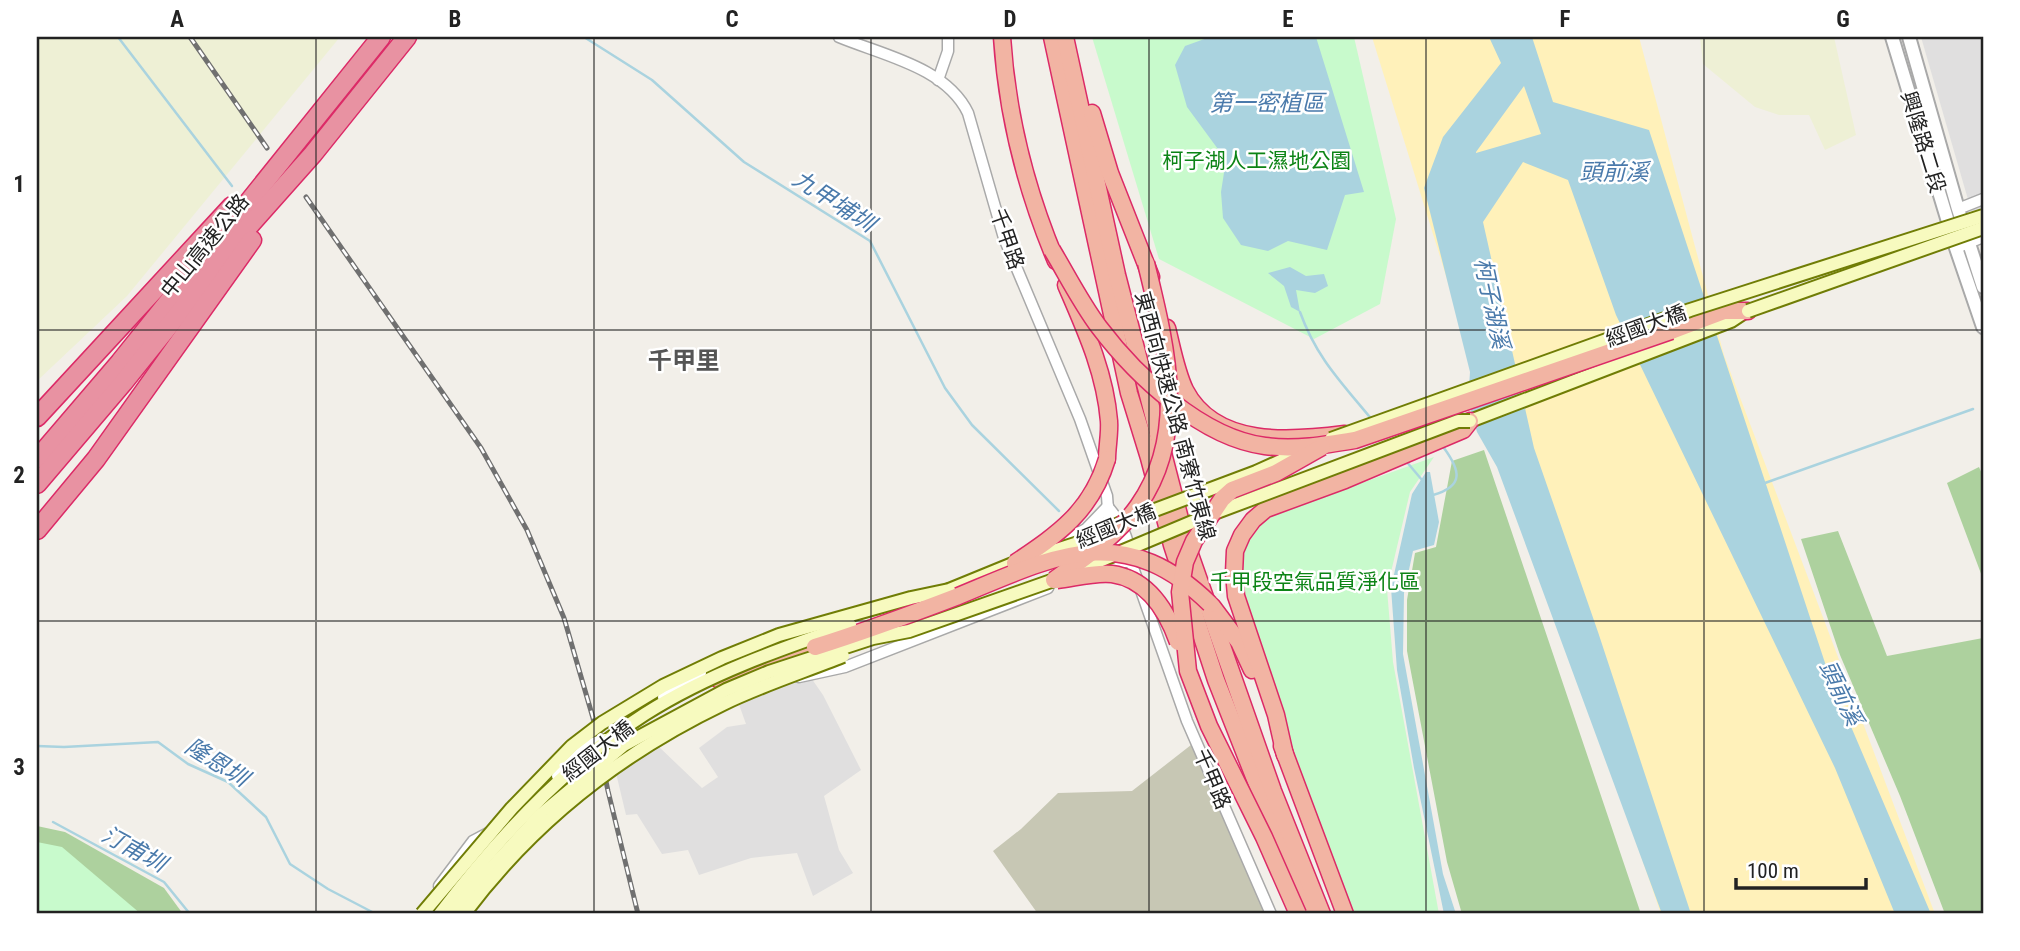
<svg xmlns="http://www.w3.org/2000/svg" width="2020" height="951" font-family="'Roboto Condensed','Noto Sans TC',sans-serif">
<rect width="100%" height="100%" fill="#f2efe9"/>
<g fill="#e0dfdf">
<path d="M1921,37H1983V245L1967,196Z"/>
<path d="M807,672L823,695L861,770L824,796L839,850L853,873L813,896L797,853L751,858L699,875L688,850L662,854L637,814L626,815L616,773L656,744L702,788L718,777L699,748L727,727L746,724L737,699Z"/>
</g>
<path fill="#c7c7b4" d="M1191,745L1269,914H1038L993,851L1021,829L1058,793L1132,791Z"/>
<g fill="#eef0d5">
<path d="M37,37H340L127,296L37,381Z"/>
<path d="M1700,37H1834L1856,135L1825,150L1809,115H1779L1755,107L1703,64Z"/>
</g>
<g fill="#add19e">
<path d="M1484,450L1641,914H1462L1447,862L1407,651V600L1415,553L1436,547L1452,461Z"/>
<path d="M1979,467L1983,476V579L1947,483Z"/>
<path d="M1838,531L1887,656L1983,638V914H1945L1900,796L1840,655L1801,539Z"/>
<path d="M37,826L65,832L164,888L183,914H37Z"/>
</g>
<path fill="#fff1ba" d="M1372,37H1639L1724,355L1935,914H1661L1494,431Z"/>
<g fill="#c8facc">
<path d="M1092,37H1354L1396,219L1380,304L1314,339L1159,259Z"/>
<path d="M1434,457L1410,492L1387,589L1393,662L1439,914H1352L1289,756L1241,601L1243,549L1267,517Z"/>
<path d="M37,842L62,847L141,914H37Z"/>
</g>
<g fill="#aad3df" fill-rule="evenodd">
<path d="M1210,37H1316L1364,192L1345,195L1327,250L1288,241L1268,251L1241,245L1223,218L1221,192L1226,160L1187,107L1175,65L1185,46Z"/>
<path d="M1489,37H1532L1553,102L1649,130L1829,675L1931,914H1895L1835,768L1616,315L1568,180L1523,162L1483,222L1534,448L1598,632L1691,914H1662L1497,467L1477,432L1468,401L1470,372L1424,188L1443,137L1501,63ZM1524,86L1541,134L1476,153V152Z"/>
<path d="M1290,267L1306,276L1324,274L1328,286L1315,293L1296,290L1300,312L1291,307L1284,286L1268,273Z"/>
<path d="M1426,472H1430L1439,522L1434,545L1413,551L1404,593L1403,654L1443,874L1456,914H1444L1414,768L1397,670L1391,588L1412,494Z"/>
</g>
<g fill="none" stroke-linecap="round" stroke-linejoin="round">
<g stroke="#aad3df" stroke-width="2.5">
<path d="M118,37L232,186"/>
<path d="M584,37L652,80L744,162L870,241L945,388L972,425L1059,511"/>
<path d="M1300,312C1317,359 1342,383 1373,421"/>
<path d="M1406,461L1422,480"/>
<path d="M1765,483L1973,409"/>
<path d="M1433,495C1465,486 1460,470 1444,448L1446,443"/>
<path d="M37,746L64,747L158,742L188,764L228,782L266,817L290,864L328,889L376,914"/>
<path d="M53,822L164,882L190,914"/>
</g>
<defs>
<g id="minor">
<path d="M839,37C882,55 946,67 968,113L1004,238L1080,419L1107,496L1109,523L1126,556"/>
<path d="M938,80L948,51V37"/>
<path d="M1958,209L1983,199"/>
<path d="M1956,248L1983,237"/>
<path d="M1108,507C1122,523 1130,541 1131,562L1187,721L1271,914"/>
<path d="M1049,548L1086,529L1108,506"/>
<path d="M1095,569L1115,562H1131"/>
<path d="M705,672L789,640"/>
<path d="M799,677L845,667L1048,588"/>
<path d="M439,886L473,841L490,832"/>
<path d="M432,914L448,893"/>
</g>
<g id="tertiary">
<path d="M1892,37L1956,248L1983,327"/>
<path d="M1909,37L1958,209L1983,287"/>
</g>
<g id="secondary">
<path d="M1470,421L1731,321L1746,311"/>
<path d="M949,590L1015,563"/>
</g>
<g id="trunk">
<path d="M1002,37C1007,114 1026,190 1056,261"/>
<path d="M1052,37L1129,393L1149,458L1172,545L1216,680L1308,914"/>
<path d="M1065,37L1117,275L1187,546L1273,791L1322,914"/>
<path d="M1092,113L1110,173L1151,277"/>
<path d="M1066,285C1085,329 1105,372 1109,421C1110,433 1107,447 1107,459"/>
<path d="M1167,328C1172,348 1176,371 1185,390C1215,448 1291,441 1345,434"/>
<path d="M1671,331L1724,311H1748"/>
<path d="M1212,606L1239,642L1252,670"/>
<path d="M718,679L815,647"/>
<path d="M1282,746L1345,914"/>
<path d="M1285,755L1276,715L1236,596L1234,573L1235,551L1242,535L1253,520L1266,509L1345,480L1463,430L1470,421"/>
</g>
<g id="motorway">
<path d="M37,417L232,206"/>
<path d="M37,459L120,362L381,37"/>
<path d="M37,484L123,383L249,226L313,154L407,37"/>
<path d="M37,530L96,459L252,240"/>
</g>
</defs>
<use href="#minor" stroke="#a9a9a9" stroke-width="13"/>
<use href="#tertiary" stroke="#a9a9a9" stroke-width="16"/>
<use href="#secondary" stroke="#707d05" stroke-width="16"/>
<use href="#trunk" stroke="#dc2a67" stroke-width="19"/>
<use href="#motorway" stroke="#dc2a67" stroke-width="21"/>
<use href="#minor" stroke="#fff" stroke-width="10"/>
<use href="#tertiary" stroke="#fff" stroke-width="12"/>
<use href="#secondary" stroke="#f7fabf" stroke-width="12"/>
<use href="#trunk" stroke="#f2b4a3" stroke-width="16"/>
<use href="#motorway" stroke="#e892a2" stroke-width="18"/>
<defs>
<g id="rail">
<path d="M190,37L267,148"/>
<path d="M306,197L481,448L527,530L564,618L593,718L608,791L638,914"/>
</g>
</defs>
<use href="#rail" stroke="#707070" stroke-width="5"/>
<use href="#rail" stroke="#fff" stroke-width="2.5" stroke-dasharray="8" stroke-linecap="butt"/>
<defs>
<g id="minor-bridge">
<path d="M663,697L701,673"/>
<path d="M557,776L589,744L605,739"/>
</g>
<g id="secondary-bridge">
<path d="M1748,311L1983,228"/>
<path d="M1331,439L1690,310L1983,216"/>
<path d="M1026,560L1081,542L1123,522L1256,472L1305,450"/>
<path d="M422,914L512,808L572,746L602,723L663,686L722,658L779,635L911,598L949,590"/>
<path d="M440,914C497,839 564,766 645,714C708,674 780,649 850,625"/>
<path d="M452,914L471,890L539,816L624,745L726,690L769,672L873,638L909,631L1054,580L1209,515L1458,421H1470"/>
<path d="M464,914C532,823 621,753 723,704C762,685 803,672 843,656"/>
</g>
<g id="trunk-bridge">
<path d="M1052,250C1067,275 1081,303 1099,327C1136,376 1202,438 1265,446C1295,450 1325,445 1355,440L1671,331"/>
<path d="M1015,563C1058,534 1091,512 1107,459"/>
<path d="M1054,580C1083,559 1117,536 1138,506C1190,433 1165,342 1146,263"/>
<path d="M1057,580C1074,578 1095,572 1112,574C1148,579 1167,611 1178,642"/>
<path d="M815,647C863,632 909,615 956,597C1053,557 1122,518 1210,604"/>
<path d="M1298,914L1264,837L1209,726L1188,671L1180,592L1185,562L1194,541L1222,499L1232,490L1276,473L1322,447"/>
</g>
</defs>
<use href="#minor-bridge" stroke="#a9a9a9" stroke-width="13" stroke-linecap="butt"/>
<use href="#secondary-bridge" stroke="#707d05" stroke-width="16" stroke-linecap="butt"/>
<use href="#trunk-bridge" stroke="#dc2a67" stroke-width="19" stroke-linecap="butt"/>
<use href="#minor-bridge" stroke="#fff" stroke-width="10"/>
<use href="#secondary-bridge" stroke="#f7fabf" stroke-width="12"/>
<use href="#trunk-bridge" stroke="#f2b4a3" stroke-width="16"/>
</g>
<path fill="none" stroke="#222" stroke-width="2" stroke-opacity="0.55" d="M316,37V914M594,37V914M871,37V914M1149,37V914M1426,37V914M1704,37V914M37,330H1983M37,621H1983"/>
<g text-anchor="middle" stroke-width="5" stroke-linejoin="round" paint-order="stroke">
<g font-size="21" fill="#222" stroke="#fff">
<text transform="translate(1923 142) rotate(73)" y="7">興隆路二段</text>
<text transform="translate(1007 239) rotate(71)" y="7">千甲路</text>
<text transform="translate(205 246) rotate(-51)" y="7">中山高速公路</text>
<text transform="translate(1646 326) rotate(-20)" y="7">經國大橋</text>
<text transform="translate(1175 416) rotate(75)" y="7">東西向快速公路 南寮竹東線</text>
<text transform="translate(1116 526) rotate(-22)" y="7">經國大橋</text>
<text transform="translate(598 751) rotate(-38)" y="7">經國大橋</text>
<text transform="translate(1212 779) rotate(67)" y="7">千甲路</text>
</g>
<g font-size="21" fill="#0c8416" stroke="#fff">
<text x="1257" y="168">柯子湖人工濕地公園</text>
<text x="1315" y="589">千甲段空氣品質淨化區</text>
</g>
<g font-size="23" font-style="italic" fill="#4a7aab" stroke="#fff">
<text x="1267" y="111">第一密植區</text>
<text x="1614" y="180">頭前溪</text>
<text transform="translate(834 201) rotate(33)" y="8">九甲埔圳</text>
<text transform="translate(1492 303) rotate(78)" y="8">柯子湖溪</text>
<text transform="translate(1841 693) rotate(64)" y="8">頭前溪</text>
<text transform="translate(217 762) rotate(32)" y="8">隆恩圳</text>
<text transform="translate(134 849) rotate(29)" y="8">汀甫圳</text>
</g>
<g font-size="24" font-weight="bold" fill="#555" stroke="#fff">
<text x="684" y="369">千甲里</text>
</g>
</g>
<rect width="2020" height="951" fill="none" stroke="#ffffff" stroke-width="77"/>
<path d="M1736 878v10h130v-10" fill="none" stroke="#222222" stroke-width="3.5"/>
<text x="1747" y="878" font-size="21" fill="#222222" stroke="#ffffff" stroke-width="5" paint-order="stroke">100 m</text>
<rect x="38" y="38" width="1944" height="874" fill="none" stroke="#222" stroke-width="2.5"/>
<g font-size="23" text-anchor="middle" font-weight="bold" fill="#222">
<text x="177" y="27">A</text>
<text x="455" y="27">B</text>
<text x="732" y="27">C</text>
<text x="1010" y="27">D</text>
<text x="1288" y="27">E</text>
<text x="1565" y="27">F</text>
<text x="1843" y="27">G</text>
<text x="19" y="192">1</text>
<text x="19" y="483">2</text>
<text x="19" y="775">3</text>
</g>
</svg>
